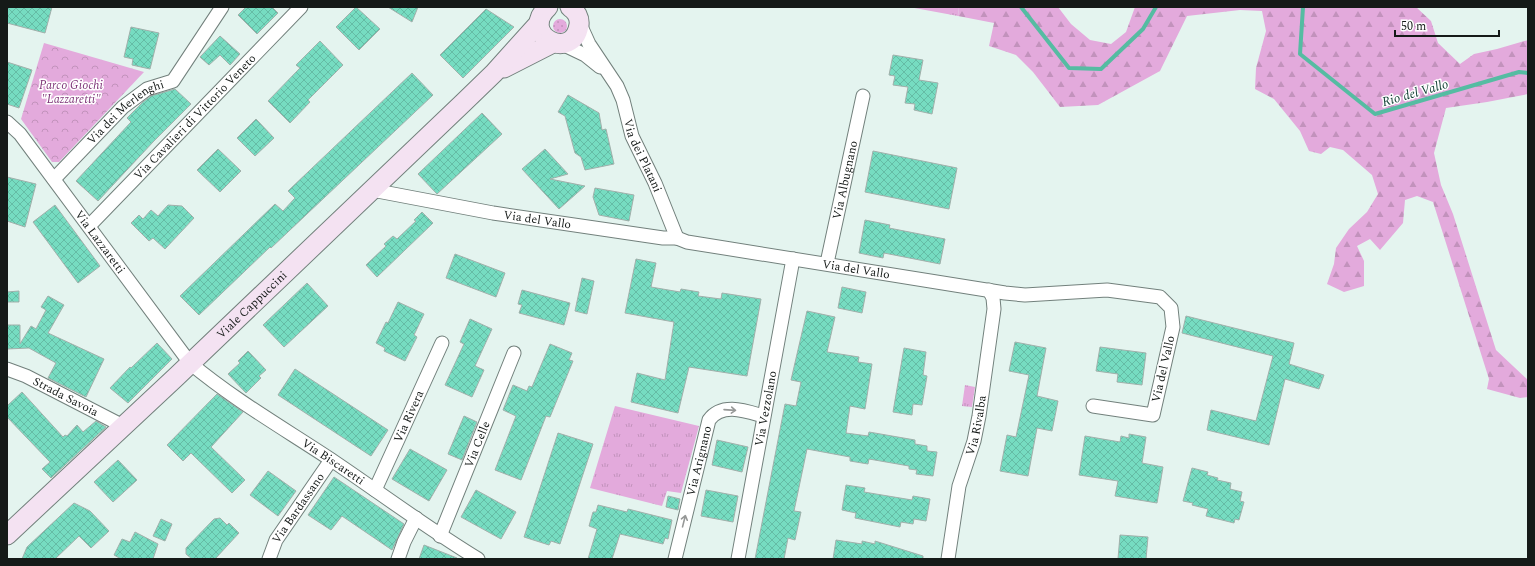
<svg xmlns="http://www.w3.org/2000/svg" width="1535" height="566" font-family="Spectral,serif">
<defs>
<pattern id="grass-tufts" width="24" height="20" patternUnits="userSpaceOnUse"><rect width="24" height="20" fill="#e3aadc"/><path d="M3 7l-1-3M5 7V3M7 7l1-3M15 17l-1-3M17 17v-4M19 17l1-3" fill="none" stroke="#c292bc"/></pattern>
<pattern id="forest-firs" width="22" height="20" patternUnits="userSpaceOnUse"><rect width="22" height="20" fill="#e3aadc"/><path d="M5 1l3.5 6h-7zM16 11l3.5 6h-7z" fill="#c292bc"/></pattern>
<pattern id="park-crowns" width="20" height="18" patternUnits="userSpaceOnUse"><rect width="20" height="18" fill="#e3aadc"/><path d="M2 6a3 3 0 1 1 6 0M12 15a3 3 0 1 1 6 0" fill="none" stroke="#c292bc"/></pattern>
<pattern id="garden-dots" width="8" height="8" patternUnits="userSpaceOnUse"><rect width="8" height="8" fill="#e3aadc"/><path d="M2 2h.1M6 6h.1" fill="none" stroke="#c292bc" stroke-width="1.8" stroke-linecap="round"/></pattern>
<pattern id="building-cross-hatch" width="8" height="8" patternUnits="userSpaceOnUse"><rect width="8" height="8" fill="#76dcc1"/><path d="M0 0l8 8M0 8l8-8" fill="none" stroke="#65bca5"/></pattern>
</defs>
<rect width="100%" height="100%" fill="#e4f4ef"/>
<g fill="url(#grass-tufts)">
<path d="M909,7H959L958,16Z"/>
<path d="M965,385L975,387L972,407L962,406Z"/>
<path d="M615,406L699,426L681,493L667,491L662,506L590,488Z"/>
</g>
<path fill="url(#forest-firs)" d="M959,7H1058L1071,24L1090,40L1111,44L1126,32L1135,7H1416L1431,21L1438,43L1460,64L1474,54L1497,49L1528,40V94L1487,102L1446,108L1434,153L1441,185L1453,214L1496,350L1528,380V397L1520,398L1487,389L1489,379L1433,202L1417,196L1405,200L1403,223L1380,250L1370,239L1357,246L1364,261V286L1344,292L1327,284L1334,264L1336,248L1349,229L1367,212L1378,194L1372,175L1343,150L1330,147L1321,154L1309,151L1300,131L1274,99L1255,89L1256,68L1266,31L1262,11L1240,10L1187,16L1160,71L1098,105L1060,107L1033,72L1016,55L989,46L994,23L958,16Z"/>
<path fill="url(#park-crowns)" d="M44,43L144,72L59,162H52L21,119Z"/>
<circle fill="url(#garden-dots)" cx="560" cy="26" r="7"/>
<g fill="none" stroke-linecap="round" stroke-linejoin="round">
<g stroke="#55bca2" stroke-width="4">
<path d="M1021,7L1069,68L1101,69L1143,29L1156,7"/>
<path d="M1303,7L1300,54L1375,114L1519,72L1528,73"/>
</g>
</g>
<g fill="url(#building-cross-hatch)" stroke="#a1b0ab">
<path d="M7,7H52L45,33L7,23Z"/>
<path d="M246,7H272L278,13L257,34L238,15Z"/>
<path d="M356,7L380,29L359,50L336,27Z"/>
<path d="M388,7H418L412,22Z"/>
<path d="M486,9L514,27L463,78L440,55Z"/>
<path d="M131,27L159,33L150,69L132,65L133,59L124,57Z"/>
<path d="M220,36L240,54L230,65L220,55L209,65L200,57Z"/>
<path d="M320,41L343,65L308,100L310,102L290,123L268,101L300,68L296,65Z"/>
<path d="M893,55L923,60L919,80L938,83L932,114L914,110L915,104L905,103L908,87L893,85L895,76L889,75Z"/>
<path d="M7,62L32,70L19,108L7,104Z"/>
<path d="M412,73L433,95L271,248L270,247L199,315L180,296L275,204L283,211L295,198L288,191Z"/>
<path d="M175,89L191,104L153,142L98,201L76,181L131,122L127,118L143,102L151,96Z"/>
<path d="M568,95L599,113L602,130L606,129L614,164L585,170L581,157L575,153L565,116L558,112Z"/>
<path d="M482,113L502,134L437,194L418,174Z"/>
<path d="M256,119L274,138L255,156L237,138Z"/>
<path d="M218,149L241,171L220,192L197,170Z"/>
<path d="M545,149L568,174L550,179L585,186L559,209L522,169Z"/>
<path d="M873,151L957,168L949,209L865,192Z"/>
<path d="M7,177L36,184L25,227L7,221Z"/>
<path d="M595,188L634,195L629,221L599,215L593,197Z"/>
<path d="M55,205L100,266L78,283L33,222Z"/>
<path d="M168,205L182,206L194,218L165,249L153,238L149,241L131,223L139,215L143,219L151,210L158,216Z"/>
<path d="M422,212L433,223L377,277L366,265L386,246L384,244L393,236L397,239L416,221L414,220Z"/>
<path d="M865,220L890,225L889,228L945,239L940,264L884,253L883,258L859,253Z"/>
<path d="M455,254L505,273L496,297L446,278Z"/>
<path d="M636,259L656,263L651,287L680,292L681,289L699,292L698,296L721,299L722,293L761,299L747,376L689,367L678,413L631,402L637,373L665,380L674,322L625,313Z"/>
<path d="M582,278L594,281L587,314L575,311Z"/>
<path d="M307,283L328,306L284,347L263,325Z"/>
<path d="M842,287L866,292L862,313L838,308Z"/>
<path d="M522,290L570,303L564,325L519,313L522,305L518,304Z"/>
<path d="M19,291V302H7V292Z"/>
<path d="M48,296L64,305L48,333L104,359L86,397L48,378L56,363L29,348L7,349V325H20V344L31,326L36,329L46,310L41,307Z"/>
<path d="M398,302L424,314L414,335L417,337L405,361L384,351L385,348L376,343L386,322L388,323Z"/>
<path d="M807,311L835,317L827,352L859,357L858,362L872,364L865,409L850,406L846,433L868,436L869,432L915,440V444L927,446V451L937,452L933,476L916,474L917,470L909,469V466L869,459L868,464L850,461V457L807,449L794,511L801,512L795,540L788,538L784,559H755L785,404L796,406L801,382L791,380Z"/>
<path d="M1186,316L1294,343L1289,364L1324,375L1319,389L1285,379L1269,445L1207,430L1211,410L1256,421L1273,356L1182,333Z"/>
<path d="M470,319L492,329L475,366L484,370L472,397L445,385L464,344L460,342Z"/>
<path d="M1015,342L1046,348L1037,396L1058,401L1052,431L1037,428L1028,476L1000,471L1007,435L1016,437L1029,375L1009,371Z"/>
<path d="M157,343L172,359L128,403L110,388L130,367L131,368Z"/>
<path d="M550,344L572,353L569,360L573,361L550,417L546,416L521,480L495,470L516,416L503,410L513,385L527,391L529,386L532,387Z"/>
<path d="M1100,347L1146,353L1142,385L1117,382L1118,374L1096,371Z"/>
<path d="M904,348L926,352L923,375L927,376L922,405L913,404L912,415L893,412Z"/>
<path d="M248,351L266,370L259,376L261,378L246,393L228,374L240,363L238,361Z"/>
<path d="M295,369L388,430L371,456L278,395Z"/>
<path d="M22,392L63,437L65,435L67,436L77,425L83,432L96,421L106,427L51,478L42,469L50,462L7,417V406Z"/>
<path d="M217,394L243,412L211,447L245,480L232,493L191,453L183,461L167,445Z"/>
<path d="M464,416L477,422L462,460L448,454Z"/>
<path d="M558,433L593,444L560,544L551,541L549,545L524,537Z"/>
<path d="M1129,434L1146,437L1142,463L1163,467L1157,503L1115,496L1118,481L1079,475L1085,436L1120,442L1121,436L1129,438Z"/>
<path d="M717,440L748,447L742,472L712,465Z"/>
<path d="M410,449L447,470L429,501L392,479Z"/>
<path d="M118,460L137,480L113,502L94,482Z"/>
<path d="M1192,468L1208,472L1207,475L1218,478L1217,480L1231,483L1230,489L1242,492L1240,501L1244,502L1239,520L1235,519L1234,523L1206,516L1208,509L1192,505L1193,503L1183,501Z"/>
<path d="M268,471L296,491L278,516L250,495Z"/>
<path d="M334,477L404,524L392,550L342,516L331,530L308,515Z"/>
<path d="M846,485L865,488L864,492L912,500L913,496L930,499L926,521L914,519L913,524L901,522L900,527L855,518L856,513L842,510Z"/>
<path d="M476,490L516,512L501,539L461,517Z"/>
<path d="M706,490L738,496L733,522L701,516Z"/>
<path d="M668,496L680,499L678,510L666,507Z"/>
<path d="M74,503L90,511L109,531L91,548L79,536L55,559H22L27,547Z"/>
<path d="M598,505L627,512L628,509L672,520L668,539L665,538L663,544L620,534L612,559H588L597,529L589,526L593,512H596Z"/>
<path d="M220,518L227,525L229,523L239,533L215,559H192L186,554V548L214,519Z"/>
<path d="M161,519L172,524L165,541L153,536Z"/>
<path d="M135,532L158,544L153,559H121L114,555L122,539L130,542Z"/>
<path d="M1120,535L1148,537L1146,559H1118Z"/>
<path d="M836,540L862,544V541L875,544V541L923,556V559H833Z"/>
<path d="M424,545L457,558V559H419Z"/>
</g>
<g fill="none" stroke-linecap="round" stroke-linejoin="round">
<defs>
<g id="street">
<path id="s1" d="M579,22L589,44L617,86L623,100L632,136L655,183L677,238"/>
<path d="M562,44L585,55L600,67"/>
<path id="s2" d="M7,122L20,134L190,363C233,399 283,428 330,459C379,492 427,528 478,559"/>
<path id="s3" d="M54,179L123,107L147,89L173,81L222,7"/>
<path id="s4" d="M372,190L493,213L663,238H677L687,242L1005,293L1025,295L1107,290L1160,297L1171,308L1173,327L1153,415L1093,406"/>
<path id="s5" d="M89,226L301,7"/>
<path id="s6" d="M827,263L863,96"/>
<path id="s7" d="M7,369L26,376L123,426"/>
<path id="s8" d="M375,490L442,343"/>
<path id="s9" d="M440,536L514,353"/>
<path id="s10" d="M269,559L276,540L331,460"/>
<path d="M398,559L404,542L416,518"/>
<path id="s11" d="M675,559L709,420C722,402 746,411 763,416"/>
<path id="s12" d="M738,559L793,259"/>
<path id="s13" d="M948,559L959,486L974,441L979,416L994,309L993,298L989,290"/>
</g>
<g id="secondary">
<path d="M548,7C518,35 573,63 579,25C580,18 576,11 570,7"/>
<path d="M504,68L553,43"/>
<path id="s14" d="M7,535L176,377L463,103L494,73L539,23"/>
</g>
</defs>
<use href="#street" stroke="#72807c" stroke-width="15"/>
<use href="#secondary" stroke="#72807c" stroke-width="21"/>
<use href="#street" stroke="#fff" stroke-width="13"/>
<use href="#secondary" stroke="#f4e2f2" stroke-width="19"/>
</g>
<defs><path id="oneway-shaft" d="M-6 0H5M1.5-3L5.5 0L1.5 3" fill="none" stroke-width="1.6" stroke-linecap="round" stroke-linejoin="round"/></defs>
<g stroke="#969897">
<use href="#oneway-shaft" transform="translate(730 410) rotate(4)"/>
<use href="#oneway-shaft" transform="translate(684 521) rotate(-76)"/>
</g>
<g text-anchor="middle" stroke-width="3" stroke-linejoin="round" paint-order="stroke">
<g font-size="12" font-style="italic" fill="#7e3578" stroke="#fff">
<text x="71" y="89">Parco Giochi<tspan x="71" dy="14">"Lazzaretti"</tspan></text>
</g>
<g font-size="12" fill="#151a18" stroke="#fff">
<text dy="4" stroke="none"><textPath href="#s3" startOffset="99">Via dei Merlenghi</textPath></text>
<text dy="4" stroke="none"><textPath href="#s5" startOffset="152">Via Cavalieri di Vittorio Veneto</textPath></text>
<text dy="4" stroke="none"><textPath href="#s1" startOffset="149">Via dei Platani</textPath></text>
<text dy="4" stroke="none"><textPath href="#s6" startOffset="85">Via Albugnano</textPath></text>
<text dy="4" stroke="none"><textPath href="#s4" startOffset="168">Via del Vallo</textPath></text>
<text dy="4" stroke="none"><textPath href="#s2" startOffset="152">Via Lazzaretti</textPath></text>
<text dy="4" stroke="none"><textPath href="#s4" startOffset="491">Via del Vallo</textPath></text>
<text dy="4" stroke="none"><textPath href="#s14" startOffset="336">Viale Cappuccini</textPath></text>
<text transform="translate(1163 369) rotate(-77)" y="4">Via del Vallo</text>
<text dy="4" stroke="none"><textPath href="#s7" startOffset="65">Strada Savoia</textPath></text>
<text dy="4" stroke="none"><textPath href="#s12" startOffset="153">Via Vezzolano</textPath></text>
<text dy="4" stroke="none"><textPath href="#s8" startOffset="81">Via Rivera</textPath></text>
<text dy="4" stroke="none"><textPath href="#s13" startOffset="137">Via Rivalba</textPath></text>
<text dy="4" stroke="none"><textPath href="#s9" startOffset="99">Via Celle</textPath></text>
<text dy="4" stroke="none"><textPath href="#s11" startOffset="101">Via Arignano</textPath></text>
<text dy="4" stroke="none"><textPath href="#s2" startOffset="477">Via Biscaretti</textPath></text>
<text dy="4" stroke="none"><textPath href="#s10" startOffset="59">Via Bardassano</textPath></text>
</g>
<g font-size="13" font-style="italic" fill="#154338" stroke="#fff">
<text transform="translate(1415 92) rotate(-16)" y="5">Rio del Vallo</text>
</g>
</g>
<rect width="1535" height="566" fill="none" stroke="#151a18" stroke-width="16"/>
<path d="M1395 30v6h104v-6" fill="none" stroke="#151a18" stroke-width="2"/>
<text x="1401" y="30" font-size="12" fill="#151a18" stroke="#ffffff" stroke-width="3" paint-order="stroke">50 m</text>
</svg>
